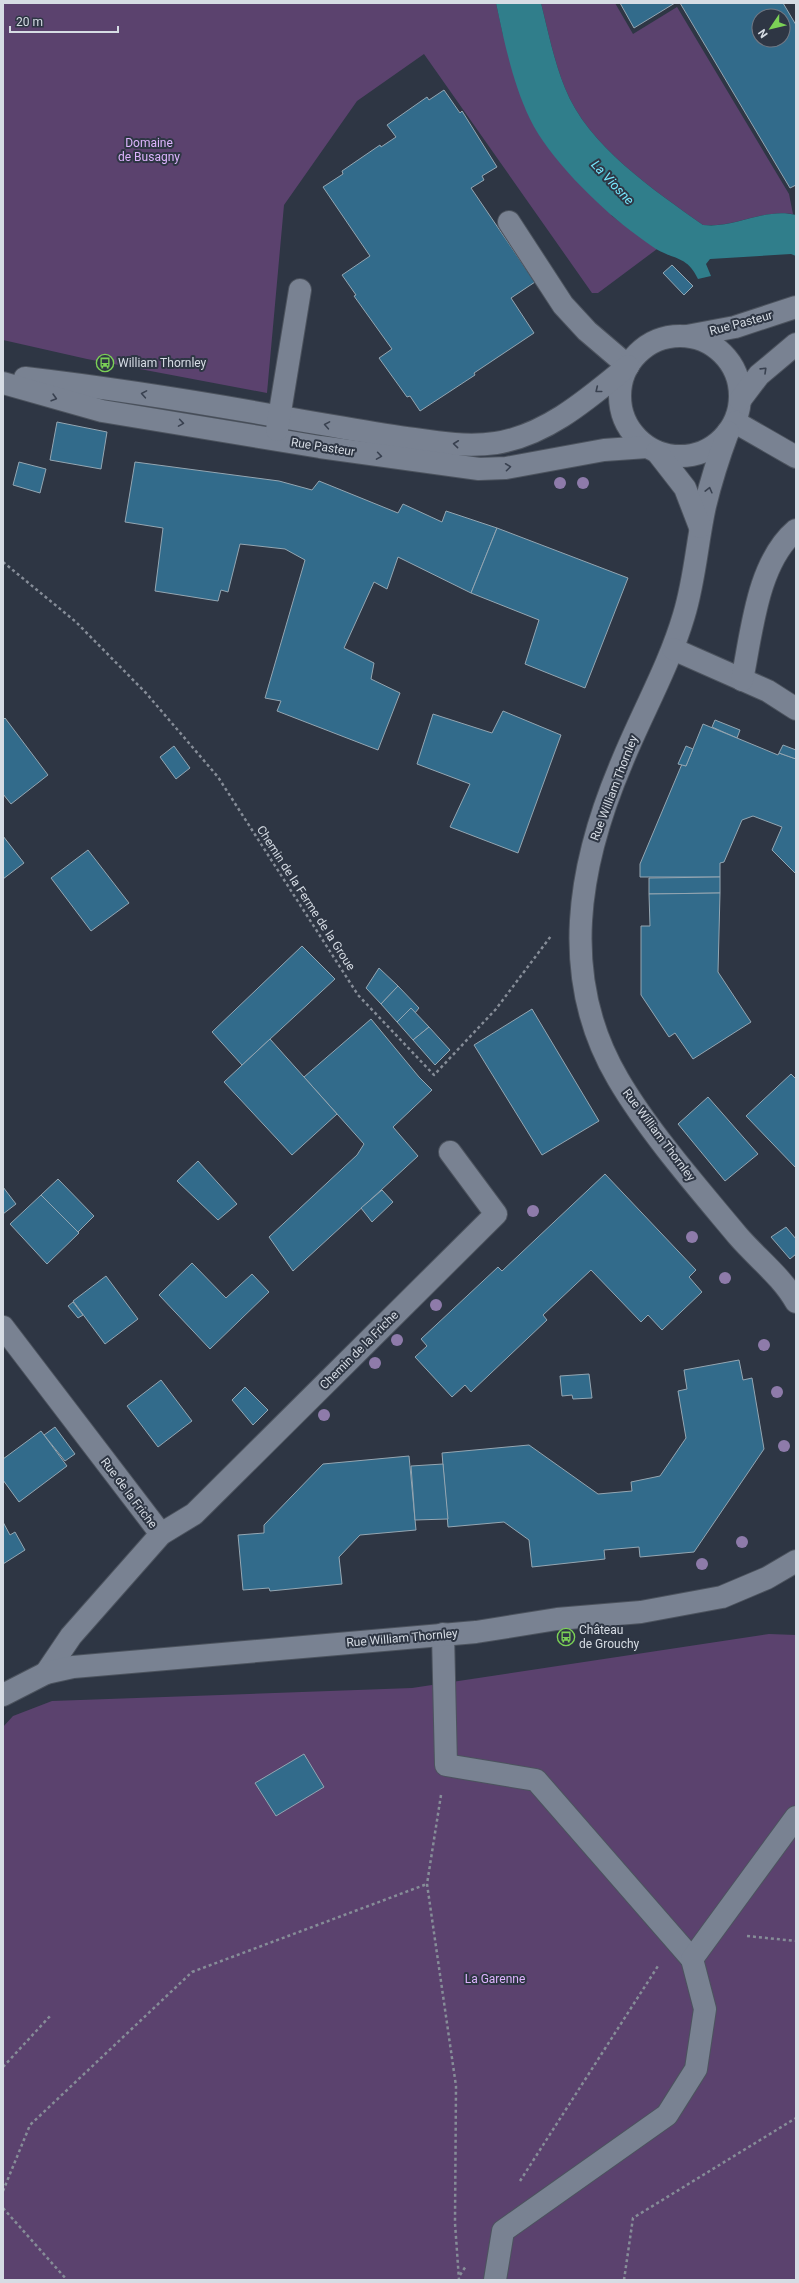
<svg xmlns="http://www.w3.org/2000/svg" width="799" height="2283" font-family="Roboto,sans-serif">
<rect width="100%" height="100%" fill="#2e3644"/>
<g fill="#5b426e">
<path d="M3,3H496L503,35L612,216L657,249L598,293H592L424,54L357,101L284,205L267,393L87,359L3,340Z"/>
<path d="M541,3H615L633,34L677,7L789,194L793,214C761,209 735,228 703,225C655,191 587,145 565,88C554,61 548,31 541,3Z"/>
<path d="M769,1634L796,1635V2280H3V1727L13,1716L52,1701L412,1688Z"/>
</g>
<path fill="#307e8b" d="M496,3H541C548,31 554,61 565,88C587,145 655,191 703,225C735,229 764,207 796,215V256L791,254L710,259L706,264L711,276L698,279C687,256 675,260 656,249C647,243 639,237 631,231C598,206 548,157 530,119C513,84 504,41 496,3Z"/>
<g fill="#326b8b" stroke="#94a6b2" fill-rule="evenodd">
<path d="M620,3H675L634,28Z"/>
<path d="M680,3H783L796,25V185L790,188ZM759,16H783V40H759Z"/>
<path d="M444,90L460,113L462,111L497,167L482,176L484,180L471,188L535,282L511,298L534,333L474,373L475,375L420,411L410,396L407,397L379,358L392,349L354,296L356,295L342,275L370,256L323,187L343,174L342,171L380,145L381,147L396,137L387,125L427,97L429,100Z"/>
<path d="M672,265L693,286L684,295L663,273Z"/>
<path d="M57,422L107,432L101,469L50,460Z"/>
<path d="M19,462L46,469L40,493L13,485Z"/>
<path d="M135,462L279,481L312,490L319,481L398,513L403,504L442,522L446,511L497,528L471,593L398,557L387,589L374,582L344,648L374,663L371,679L400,693L378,750L277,711L281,701L265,698L305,560L285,549L240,544L228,592L221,590L218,601L155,591L163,528L125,522Z"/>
<path d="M497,528L628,578L585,688L525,664L539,620L471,593Z"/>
<path d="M503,711L561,735L518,853L450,827L470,784L417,764L433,714L492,733Z"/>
<path d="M5,718L48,775L11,804L3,794V720Z"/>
<path d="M715,720L740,730L737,738L712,727Z"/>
<path d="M703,724L778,755L779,753L796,759V874L772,850L782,827L753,816L742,820L724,862L720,863V877H640V864L682,764L686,766Z"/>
<path d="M783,745L796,750V759L779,753Z"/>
<path d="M174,746L190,768L176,779L160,757Z"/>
<path d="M686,746L693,749L686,766L678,764Z"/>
<path d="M3,836L24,863L3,879Z"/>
<path d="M88,850L129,903L91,931L51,878Z"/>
<path d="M720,877V893L649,894V878Z"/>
<path d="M720,893L718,972L751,1022L693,1059L675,1033L669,1037L641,995V926H650L649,894Z"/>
<path d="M302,946L335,979L242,1065L212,1032Z"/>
<path d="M379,968L398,986L381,1004L366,988Z"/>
<path d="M398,986L419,1008L415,1013L411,1008L397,1022L381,1004Z"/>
<path d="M411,1008L429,1027L413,1040L397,1022Z"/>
<path d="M532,1009L599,1121L542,1155L474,1045Z"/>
<path d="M371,1019L419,1077L432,1090L393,1127L418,1156L293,1271L269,1237L357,1155L364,1144L304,1077Z"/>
<path d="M429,1027L450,1050L435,1065L413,1040Z"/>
<path d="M270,1039L337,1114L292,1155L224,1082Z"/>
<path d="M791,1074L796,1079V1168L746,1116Z"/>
<path d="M708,1097L758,1154L725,1181L678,1124Z"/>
<path d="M198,1161L237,1204L218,1220L177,1181Z"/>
<path d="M605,1174L696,1270L689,1277L702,1292L662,1330L648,1315L641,1322L591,1270L543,1315L547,1320L471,1392L465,1385L452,1397L415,1357L427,1346L421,1339L498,1267L502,1271Z"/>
<path d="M58,1179L94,1216L78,1232L41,1195Z"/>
<path d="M3,1187L16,1204L3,1214Z"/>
<path d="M382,1190L393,1202L372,1222L361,1208Z"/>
<path d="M41,1195L79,1233L47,1264L10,1224Z"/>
<path d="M786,1227L796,1239V1254L790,1259L771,1237Z"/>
<path d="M192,1263L226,1298L252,1274L269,1292L210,1349L159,1295Z"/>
<path d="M106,1276L138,1319L105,1344L73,1301Z"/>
<path d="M73,1302L83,1315L78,1318L68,1306Z"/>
<path d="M739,1360L743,1380L752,1378L764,1449L694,1552L640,1557L639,1547L604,1550L605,1559L532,1567L529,1540L504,1522L448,1527L442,1453L529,1445L598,1494L632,1491L631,1482L660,1476L686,1438L678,1391L687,1389L684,1370Z"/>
<path d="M589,1374L592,1398L573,1399L572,1395L562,1396L560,1376Z"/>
<path d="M161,1380L192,1421L158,1447L127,1406Z"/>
<path d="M245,1387L268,1410L253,1425L232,1400Z"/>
<path d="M55,1427L75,1454L65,1461L44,1435Z"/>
<path d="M41,1431L67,1466L19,1502L3,1480V1459Z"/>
<path d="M409,1456L416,1530L360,1535L339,1557L342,1584L270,1591L269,1588L243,1590L238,1535L264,1533V1525L323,1464Z"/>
<path d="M443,1464L448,1519L415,1520L411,1466Z"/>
<path d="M3,1522L10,1535L15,1532L25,1550L3,1564Z"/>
<path d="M304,1754L324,1787L276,1816L255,1783Z"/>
</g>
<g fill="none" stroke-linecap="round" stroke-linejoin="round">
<defs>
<g id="minor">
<path d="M509,222L563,305L587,331L628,366"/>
<path d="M687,336L735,327L796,307"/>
<circle cx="680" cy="396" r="60"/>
<path d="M25,378C119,389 211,404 304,421C341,427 377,434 414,439C441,443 468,447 496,443C547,435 589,398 628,366"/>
<path d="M3,383L102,411L320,447L479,469L506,468L604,450L647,447"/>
<path d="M740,400L759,375L796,344"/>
<path d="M735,422L796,457"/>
<path d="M277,430L300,290"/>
<path d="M728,432C719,456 711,481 705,506C697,542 695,579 684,615C669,666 642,713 622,762C578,865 558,977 618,1079C649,1132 698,1188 738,1236C757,1258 782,1277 796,1302"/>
<path d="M657,452L685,488L700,527"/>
<path d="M673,649L768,691L796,709"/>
<path d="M742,680C752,632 757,563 796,530"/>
<path d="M3,1327L161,1534"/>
<path d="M443,1634L446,1765L536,1780L692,1959"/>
<path d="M46,1673L71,1636L161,1534L194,1514L496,1214L450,1152"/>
<path d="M3,1695L46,1673L73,1667L476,1632L557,1619L641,1612L722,1597L767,1578L796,1561"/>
<path d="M495,2280L503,2231L667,2115L696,2069L705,2009L692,1959L796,1817"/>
</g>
</defs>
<use href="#minor" stroke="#4c535e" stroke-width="24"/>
<g stroke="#868d98" stroke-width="2.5" stroke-dasharray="3 3" stroke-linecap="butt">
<path d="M3,562L76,622L146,693L218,777L358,995L434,1075L496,1009L551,936"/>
<path d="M441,1795L427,1884L456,2086L455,2223L459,2280"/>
<path d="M747,1936L796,1941"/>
<path d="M3,2067L51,2015"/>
<path d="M520,2181L658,1966"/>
<path d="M3,2191L30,2125L192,1972L427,1884"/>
<path d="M3,2208L67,2280"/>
<path d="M460,2275L466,2266"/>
<path d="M624,2280L633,2218L796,2118"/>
</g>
<use href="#minor" stroke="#798292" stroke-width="22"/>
</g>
<g fill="#8e7baa">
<circle cx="560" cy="483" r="6"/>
<circle cx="583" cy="483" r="6"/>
<circle cx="533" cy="1211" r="6"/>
<circle cx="692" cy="1237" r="6"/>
<circle cx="725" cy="1278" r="6"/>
<circle cx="436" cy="1305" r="6"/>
<circle cx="397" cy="1340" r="6"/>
<circle cx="764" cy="1345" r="6"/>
<circle cx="375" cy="1363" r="6"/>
<circle cx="777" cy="1392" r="6"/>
<circle cx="324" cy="1415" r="6"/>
<circle cx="784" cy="1446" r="6"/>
<circle cx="742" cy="1542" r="6"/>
<circle cx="702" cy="1564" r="6"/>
</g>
<defs><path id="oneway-chevron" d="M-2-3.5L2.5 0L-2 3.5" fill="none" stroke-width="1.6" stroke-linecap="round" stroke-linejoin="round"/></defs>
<g stroke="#394150">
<use href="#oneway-chevron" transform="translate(764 370) rotate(-44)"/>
<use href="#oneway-chevron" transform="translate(598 390) rotate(141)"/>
<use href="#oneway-chevron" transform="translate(144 394) rotate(-170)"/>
<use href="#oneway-chevron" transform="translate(54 398) rotate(16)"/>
<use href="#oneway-chevron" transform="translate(181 423) rotate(9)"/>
<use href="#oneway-chevron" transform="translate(327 425) rotate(-170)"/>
<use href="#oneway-chevron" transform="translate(456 444) rotate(-174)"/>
<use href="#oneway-chevron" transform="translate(379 456) rotate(9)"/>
<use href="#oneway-chevron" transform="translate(508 467) rotate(-7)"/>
<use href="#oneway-chevron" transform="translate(709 490) rotate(-76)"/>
</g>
<defs>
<symbol id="bus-ring" viewBox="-11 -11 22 22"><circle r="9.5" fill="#2e3644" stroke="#7bd156" stroke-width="1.5"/><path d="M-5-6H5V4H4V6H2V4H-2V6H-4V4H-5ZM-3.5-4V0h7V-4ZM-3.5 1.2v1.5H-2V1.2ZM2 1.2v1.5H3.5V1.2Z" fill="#7bd156"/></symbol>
</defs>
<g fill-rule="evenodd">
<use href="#bus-ring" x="95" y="353" width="20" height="20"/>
<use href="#bus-ring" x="556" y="1627" width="20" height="20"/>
</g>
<g text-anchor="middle" stroke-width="4" stroke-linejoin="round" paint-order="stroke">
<g font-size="12" fill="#ddb4fd" stroke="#2e3644">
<text x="149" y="147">Domaine<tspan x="149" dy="14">de Busagny</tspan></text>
<text x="495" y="1983">La Garenne</text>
</g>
<g font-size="12" fill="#d6dce4" stroke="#2e3644">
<text transform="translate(741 323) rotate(-15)" y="4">Rue Pasteur</text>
<text transform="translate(323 447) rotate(9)" y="4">Rue Pasteur</text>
<text transform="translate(614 788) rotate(-69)" y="4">Rue William Thornley</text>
<text transform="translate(306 898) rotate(57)" y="4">Chemin de la Ferme de la Groue</text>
<text transform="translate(659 1135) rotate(53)" y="4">Rue William Thornley</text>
<text transform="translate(359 1350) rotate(-45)" y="4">Chemin de la Friche</text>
<text transform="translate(129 1493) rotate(53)" y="4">Rue de la Friche</text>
<text transform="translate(402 1638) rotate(-5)" y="4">Rue William Thornley</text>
</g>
<g font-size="12" fill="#d6dce4" stroke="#2e3644" text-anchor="start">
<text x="118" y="367">William Thornley</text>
<text x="579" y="1634">Château<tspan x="579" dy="14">de Grouchy</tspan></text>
</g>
<g font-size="13" font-style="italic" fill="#75e7fc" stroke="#2e3644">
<text transform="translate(613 182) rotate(47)" y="5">La Viosne</text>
</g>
</g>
<rect width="799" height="2283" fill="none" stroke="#d6dce4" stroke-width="8"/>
<g transform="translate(771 28) rotate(235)"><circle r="19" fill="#2e3644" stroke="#717884"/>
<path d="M0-3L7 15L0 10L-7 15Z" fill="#7bd156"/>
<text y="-6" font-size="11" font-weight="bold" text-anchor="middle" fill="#d6dce4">N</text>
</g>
<path d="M10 26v6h108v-6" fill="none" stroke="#d6dce4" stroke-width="2"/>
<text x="16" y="26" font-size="12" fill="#d6dce4" stroke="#2e3644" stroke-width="3" paint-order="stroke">20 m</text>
</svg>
